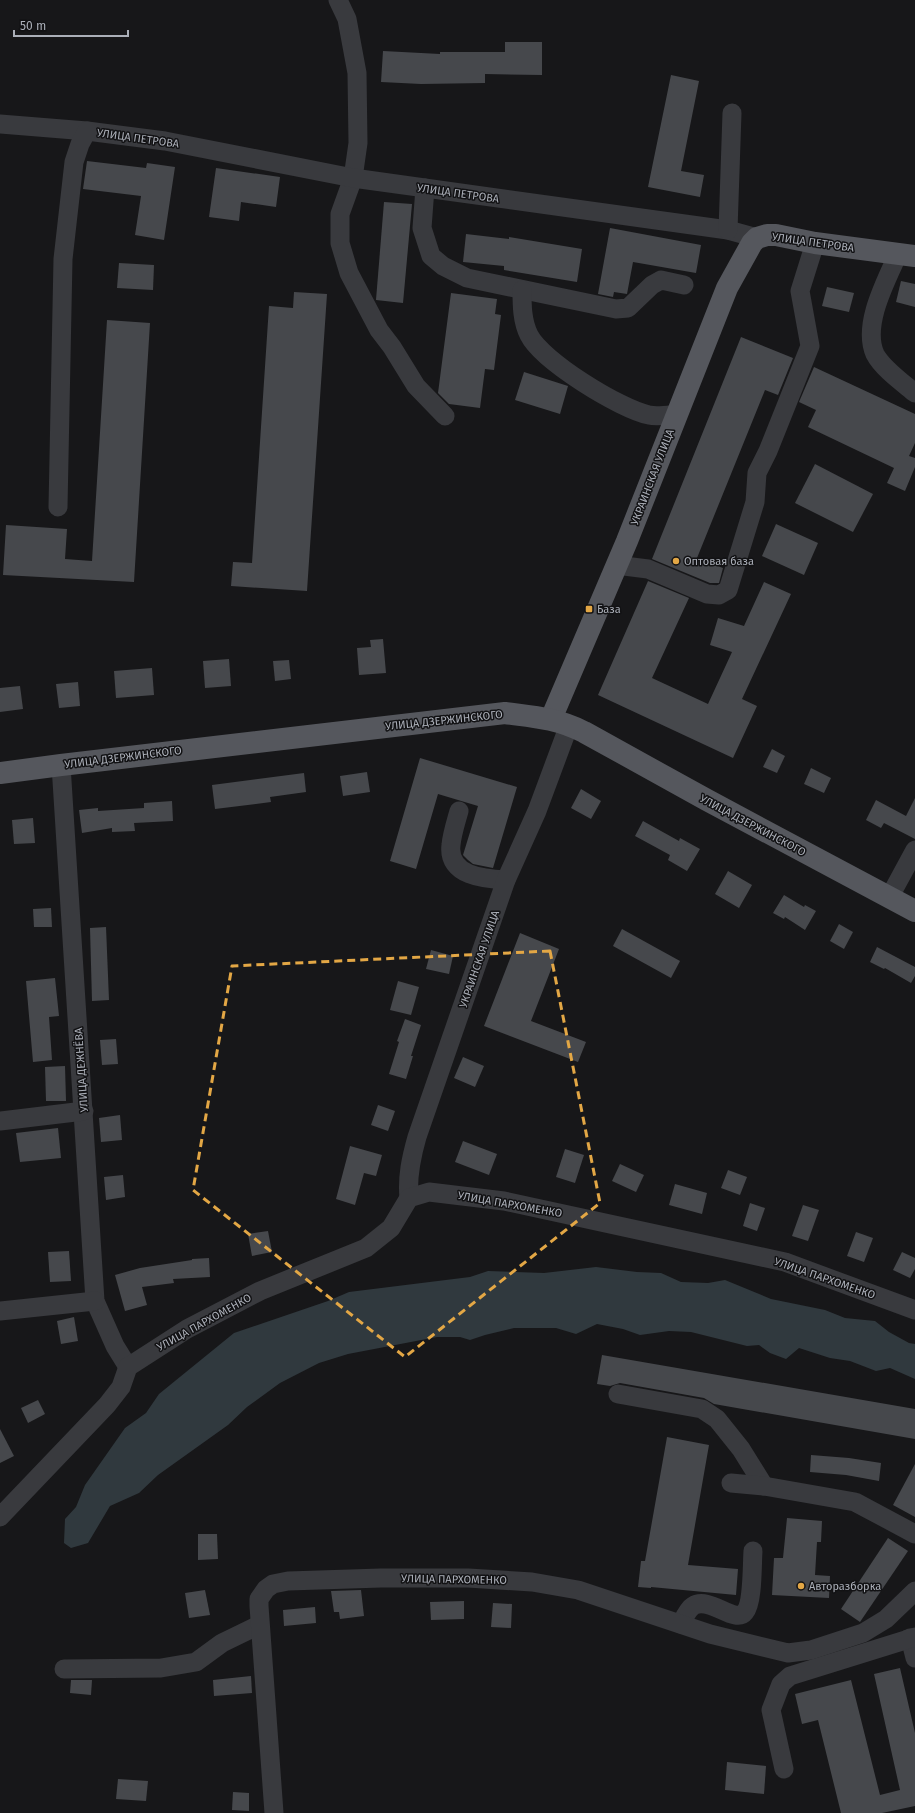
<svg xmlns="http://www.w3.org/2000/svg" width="915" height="1813" font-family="'Fira Sans',sans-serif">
<rect width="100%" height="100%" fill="#171719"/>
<path fill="#30393e" d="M596,1267L637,1272L661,1273L681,1282L708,1283L725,1280L771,1299L825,1310L845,1318L875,1321L889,1332L909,1343L915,1344V1379L890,1368L876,1371L850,1361L830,1358L799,1348L786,1359L770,1353L759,1345L747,1346L691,1332L669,1331L640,1335L623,1329L597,1324L576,1334L556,1328H514L485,1335L470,1340L460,1337H437L348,1354L319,1363L280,1383L247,1407L228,1425L158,1475L139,1493L110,1506L88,1543L71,1548L64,1543L65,1519L76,1507L85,1485L125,1428L146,1413L159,1394L234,1333L328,1301L349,1292L470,1277L488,1271L544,1273Z"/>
<g fill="#46484c">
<path d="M505,42H542V75L485,74V83L421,84L381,82L383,51L440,54V52H505Z"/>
<path d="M671,75L699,81L681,171L704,175L700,197L648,187Z"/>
<path d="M87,161L146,168L147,163L175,167L164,240L135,235L141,196L83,189Z"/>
<path d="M216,168L280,177L276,207L241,202L239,221L209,217Z"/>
<path d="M384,202L412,204L403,303L376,300Z"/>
<path d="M610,228L701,245L696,273L633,262L627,294L614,292L613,297L598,294Z"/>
<path d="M466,234L509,239V237L582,249L577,282L504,270V266L463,262Z"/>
<path d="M119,263L154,265L153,290L117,288Z"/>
<path d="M901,281L915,284V307L896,302Z"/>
<path d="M827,287L854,293L849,312L822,306Z"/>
<path d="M294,292L327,294L307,591L231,586L233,562L252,563L269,306L293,308Z"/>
<path d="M451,293L497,299L495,314L501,315L494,370L485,369L480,408L449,404L438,393Z"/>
<path d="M107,320L150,323L134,582L3,575L6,525L67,529L65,559L92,561Z"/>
<path d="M741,337L793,358L778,395L765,390L697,558L723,568L719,583H710L652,559Z"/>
<path d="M814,367L915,414V443L909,456L915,458V467L905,491L887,483L894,468L808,427L816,410L799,402Z"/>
<path d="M524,372L568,386L560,414L515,400Z"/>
<path d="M815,464L873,494L853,532L795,503Z"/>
<path d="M776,524L818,543L804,575L762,556Z"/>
<path d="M648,581L689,598L652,678L708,704L732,652L710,645L718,618L744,626L764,582L791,594L742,699L757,706L733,758L598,695Z"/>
<path d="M383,639L386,673L359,675L357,648L371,647L370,640Z"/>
<path d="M229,659L231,686L205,688L203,661Z"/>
<path d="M289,660L291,679L275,681L273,661Z"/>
<path d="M152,668L154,695L116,698L114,671Z"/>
<path d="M78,682L80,706L59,708L56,684Z"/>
<path d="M20,686L23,709L0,712V688Z"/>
<path d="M772,749L785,756L777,773L763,767Z"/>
<path d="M420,758L517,787L493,868L473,864L468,860L463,855L478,806L438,794L416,869L390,861Z"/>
<path d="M811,768L831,778L824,793L804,784Z"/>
<path d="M367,772L370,792L343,796L340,776Z"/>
<path d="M304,773L306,792L270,797L271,802L215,809L212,785Z"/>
<path d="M581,789L601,801L591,819L571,808Z"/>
<path d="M915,798V839L884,823L881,828L866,820L876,800L906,816Z"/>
<path d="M172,801L173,821L134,823L135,831L112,832V828L82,833L79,810L98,808V811L144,808V803Z"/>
<path d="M33,818L35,843L14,844L12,820Z"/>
<path d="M643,821L679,841L680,838L700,849L687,871L668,860L670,855L635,836Z"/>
<path d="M728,871L752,885L739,908L715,894Z"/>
<path d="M784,895L804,907L805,905L816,911L805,930L785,917L784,919L773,913Z"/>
<path d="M51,908L52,927H34L33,909Z"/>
<path d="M839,924L853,932L844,949L830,941Z"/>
<path d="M106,927L109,1000L92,1001L90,928Z"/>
<path d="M622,929L680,961L671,978L613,946Z"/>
<path d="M520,933L559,949L531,1021L586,1042L578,1062L484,1026Z"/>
<path d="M877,947L915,967V976L911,983L885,968L884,969L870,962Z"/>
<path d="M431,950L453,956L449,974L426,969Z"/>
<path d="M55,978L59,1016L49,1017L52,1060L33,1062L26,981Z"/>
<path d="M398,981L419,987L411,1015L390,1010Z"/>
<path d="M405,1019L421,1025L411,1056H413L406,1079L389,1074L399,1042L397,1041Z"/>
<path d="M116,1039L118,1064L102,1065L100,1040Z"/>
<path d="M463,1057L484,1066L475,1087L454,1078Z"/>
<path d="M65,1066L66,1101H46L45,1067Z"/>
<path d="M378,1105L395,1111L388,1131L371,1125Z"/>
<path d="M120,1115L122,1140L101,1142L99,1118Z"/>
<path d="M58,1128L61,1158L20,1162L16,1133Z"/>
<path d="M463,1141L497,1154L489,1175L455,1162Z"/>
<path d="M350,1146L382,1155L376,1176L364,1173L355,1205L336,1199Z"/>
<path d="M565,1149L584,1155L575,1183L556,1177Z"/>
<path d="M620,1164L644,1175L636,1192L612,1181Z"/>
<path d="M728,1170L747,1177L740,1195L721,1188Z"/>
<path d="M123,1175L125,1197L106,1200L104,1177Z"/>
<path d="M675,1184L707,1193L702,1214L669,1205Z"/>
<path d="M750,1203L765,1208L757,1231L743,1226Z"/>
<path d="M803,1205L819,1210L808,1241L792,1236Z"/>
<path d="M268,1231L272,1252L252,1256L248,1234Z"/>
<path d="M856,1232L873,1238L864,1262L847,1256Z"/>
<path d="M69,1251L71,1281L50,1282L48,1252Z"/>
<path d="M902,1252L915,1258V1269L910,1278L893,1270Z"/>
<path d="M209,1258L210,1277L173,1279L174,1283L142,1287L147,1305L125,1311L115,1275L140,1268L192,1260V1259Z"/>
<path d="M74,1317L78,1341L61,1344L57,1321Z"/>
<path d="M602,1355L915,1409V1439L714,1404L704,1398L620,1383L610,1386L597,1384Z"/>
<path d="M38,1400L45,1414L28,1423L21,1408Z"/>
<path d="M0,1429L14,1456L0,1463Z"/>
<path d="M667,1437L709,1445L688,1565L738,1569L736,1595L651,1587V1588L638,1587L641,1561H645Z"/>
<path d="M811,1455L849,1458L881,1463L879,1481L846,1475L810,1472Z"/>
<path d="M915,1464V1517L893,1505Z"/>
<path d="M787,1518L822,1521L821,1542H817L815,1575L830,1576L829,1598L772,1595L774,1558H783Z"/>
<path d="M198,1534H217L218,1559L198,1560Z"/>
<path d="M888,1538L908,1551L860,1622L841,1609Z"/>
<path d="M205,1590L210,1615L189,1618L185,1593Z"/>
<path d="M361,1590L364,1616L340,1619L339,1612H334L331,1591Z"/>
<path d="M464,1601V1619L431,1620L430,1602Z"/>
<path d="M493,1603L512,1604L511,1628L491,1627Z"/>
<path d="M315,1607L316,1623L284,1626L283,1610Z"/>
<path d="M900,1668L915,1733V1806L882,1813H841L818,1720L802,1724L795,1694L851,1680L880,1795L900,1790L874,1674Z"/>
<path d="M251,1676L252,1693L214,1696L213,1680Z"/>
<path d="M71,1680H92L91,1695L70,1693Z"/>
<path d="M727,1762L766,1766L764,1794L725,1790Z"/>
<path d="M118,1779L148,1781L146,1801L116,1799Z"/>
<path d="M233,1792L249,1793V1811L232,1810Z"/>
</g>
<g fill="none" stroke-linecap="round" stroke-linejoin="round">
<g stroke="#393a3e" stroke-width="19">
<path d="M338,0L347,19L357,73L358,143L353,178L340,214V243L349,273L379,330L392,347L416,386L445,416"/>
<path d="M0,124L87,131L165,141L353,178L728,230L757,238"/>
<path d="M425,188L422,228L431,256L443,266L467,278L616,309L628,308L652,285L661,280L684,285"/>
<path d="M728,230L732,113"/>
<path d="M898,254C886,281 862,325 875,354C882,368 903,383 915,393"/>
<path d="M522,290C522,305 522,321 529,335C542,361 620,409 649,415C657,417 668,415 677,414"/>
<path d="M58,507L63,259L74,162L80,144L87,131"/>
<path d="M616,565L648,569L707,594L719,595L728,590L755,502L757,473L768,451L810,346L800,291L815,243"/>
<path d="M61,765L95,1301L115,1346L128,1367"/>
<path d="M459,811C456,822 452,834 451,845C447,876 485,879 506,880"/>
<path d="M889,898L915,850"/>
<path d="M0,1121L84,1111"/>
<path d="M409,1198C407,1177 411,1158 417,1137L506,880L537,811L569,725"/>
<path d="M0,1311L95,1301"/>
<path d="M618,1394L702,1409L717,1419L741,1449L764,1486"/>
<path d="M731,1483L764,1486L855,1502L915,1534"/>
<path d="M0,1517L107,1405L121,1387L128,1367L187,1329L260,1291L366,1248L391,1228L409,1198L429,1192L504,1201L785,1262L915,1310"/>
<path d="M681,1624C684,1618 688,1609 693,1606C709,1595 735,1625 745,1612C753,1603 752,1564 753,1551"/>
<path d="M910,1638L915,1658"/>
<path d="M64,1669L161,1668L196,1662L222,1643L259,1625"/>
<path d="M784,1769L771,1710L781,1684L790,1676L915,1637"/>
<path d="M274,1813L259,1606V1599L266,1589L273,1584L288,1581L381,1578H468L532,1582L578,1590L710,1634L788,1653L811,1650L863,1633L886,1619L915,1591"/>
</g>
<g stroke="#55575d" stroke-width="22">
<path d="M551,719L627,541L727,288L752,243L757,238L767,235H776L815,243L915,256"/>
<path d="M0,773L61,765L505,713C535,717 556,718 584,732L707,800L915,911"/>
</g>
</g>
<path fill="none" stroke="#e3a745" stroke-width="3" stroke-dasharray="8 5" stroke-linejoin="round" d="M550,951L600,1203L405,1357L193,1190L232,966Z"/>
<g fill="#e3a745" stroke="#121214" stroke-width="1.5">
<circle cx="676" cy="561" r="4"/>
<rect x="585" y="605" width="8" height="8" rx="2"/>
<circle cx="801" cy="1586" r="4"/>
</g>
<g text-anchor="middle" stroke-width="3" stroke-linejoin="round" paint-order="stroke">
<g font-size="11" fill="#abafb8" stroke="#121214">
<text transform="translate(138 138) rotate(8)" y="4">УЛИЦА ПЕТРОВА</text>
<text transform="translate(458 193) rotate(8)" y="4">УЛИЦА ПЕТРОВА</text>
<text transform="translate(813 242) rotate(8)" y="4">УЛИЦА ПЕТРОВА</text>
<text transform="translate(652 477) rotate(-69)" y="4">УКРАИНСКАЯ УЛИЦА</text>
<text transform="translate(444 720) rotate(-6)" y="4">УЛИЦА ДЗЕРЖИНСКОГО</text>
<text transform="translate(123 757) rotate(-7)" y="4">УЛИЦА ДЗЕРЖИНСКОГО</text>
<text transform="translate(753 825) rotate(28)" y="4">УЛИЦА ДЗЕРЖИНСКОГО</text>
<text transform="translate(479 959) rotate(-71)" y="4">УКРАИНСКАЯ УЛИЦА</text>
<text transform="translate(81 1070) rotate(-94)" y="4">УЛИЦА ДЕЖНЁВА</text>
<text transform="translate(510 1204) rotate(10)" y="4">УЛИЦА ПАРХОМЕНКО</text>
<text transform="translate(825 1278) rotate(19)" y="4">УЛИЦА ПАРХОМЕНКО</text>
<text transform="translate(204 1322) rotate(-29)" y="4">УЛИЦА ПАРХОМЕНКО</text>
<text transform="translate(454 1579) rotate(1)" y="4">УЛИЦА ПАРХОМЕНКО</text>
</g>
<g font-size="11" fill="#abafb8" stroke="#121214" text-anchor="start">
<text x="684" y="565">Оптовая база</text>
<text x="597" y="613">База</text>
<text x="809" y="1590">Авторазборка</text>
</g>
</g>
<path d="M14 30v6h114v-6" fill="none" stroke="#abafb8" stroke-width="2"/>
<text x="20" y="30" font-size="12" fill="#abafb8" stroke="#121214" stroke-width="3" paint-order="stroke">50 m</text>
</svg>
